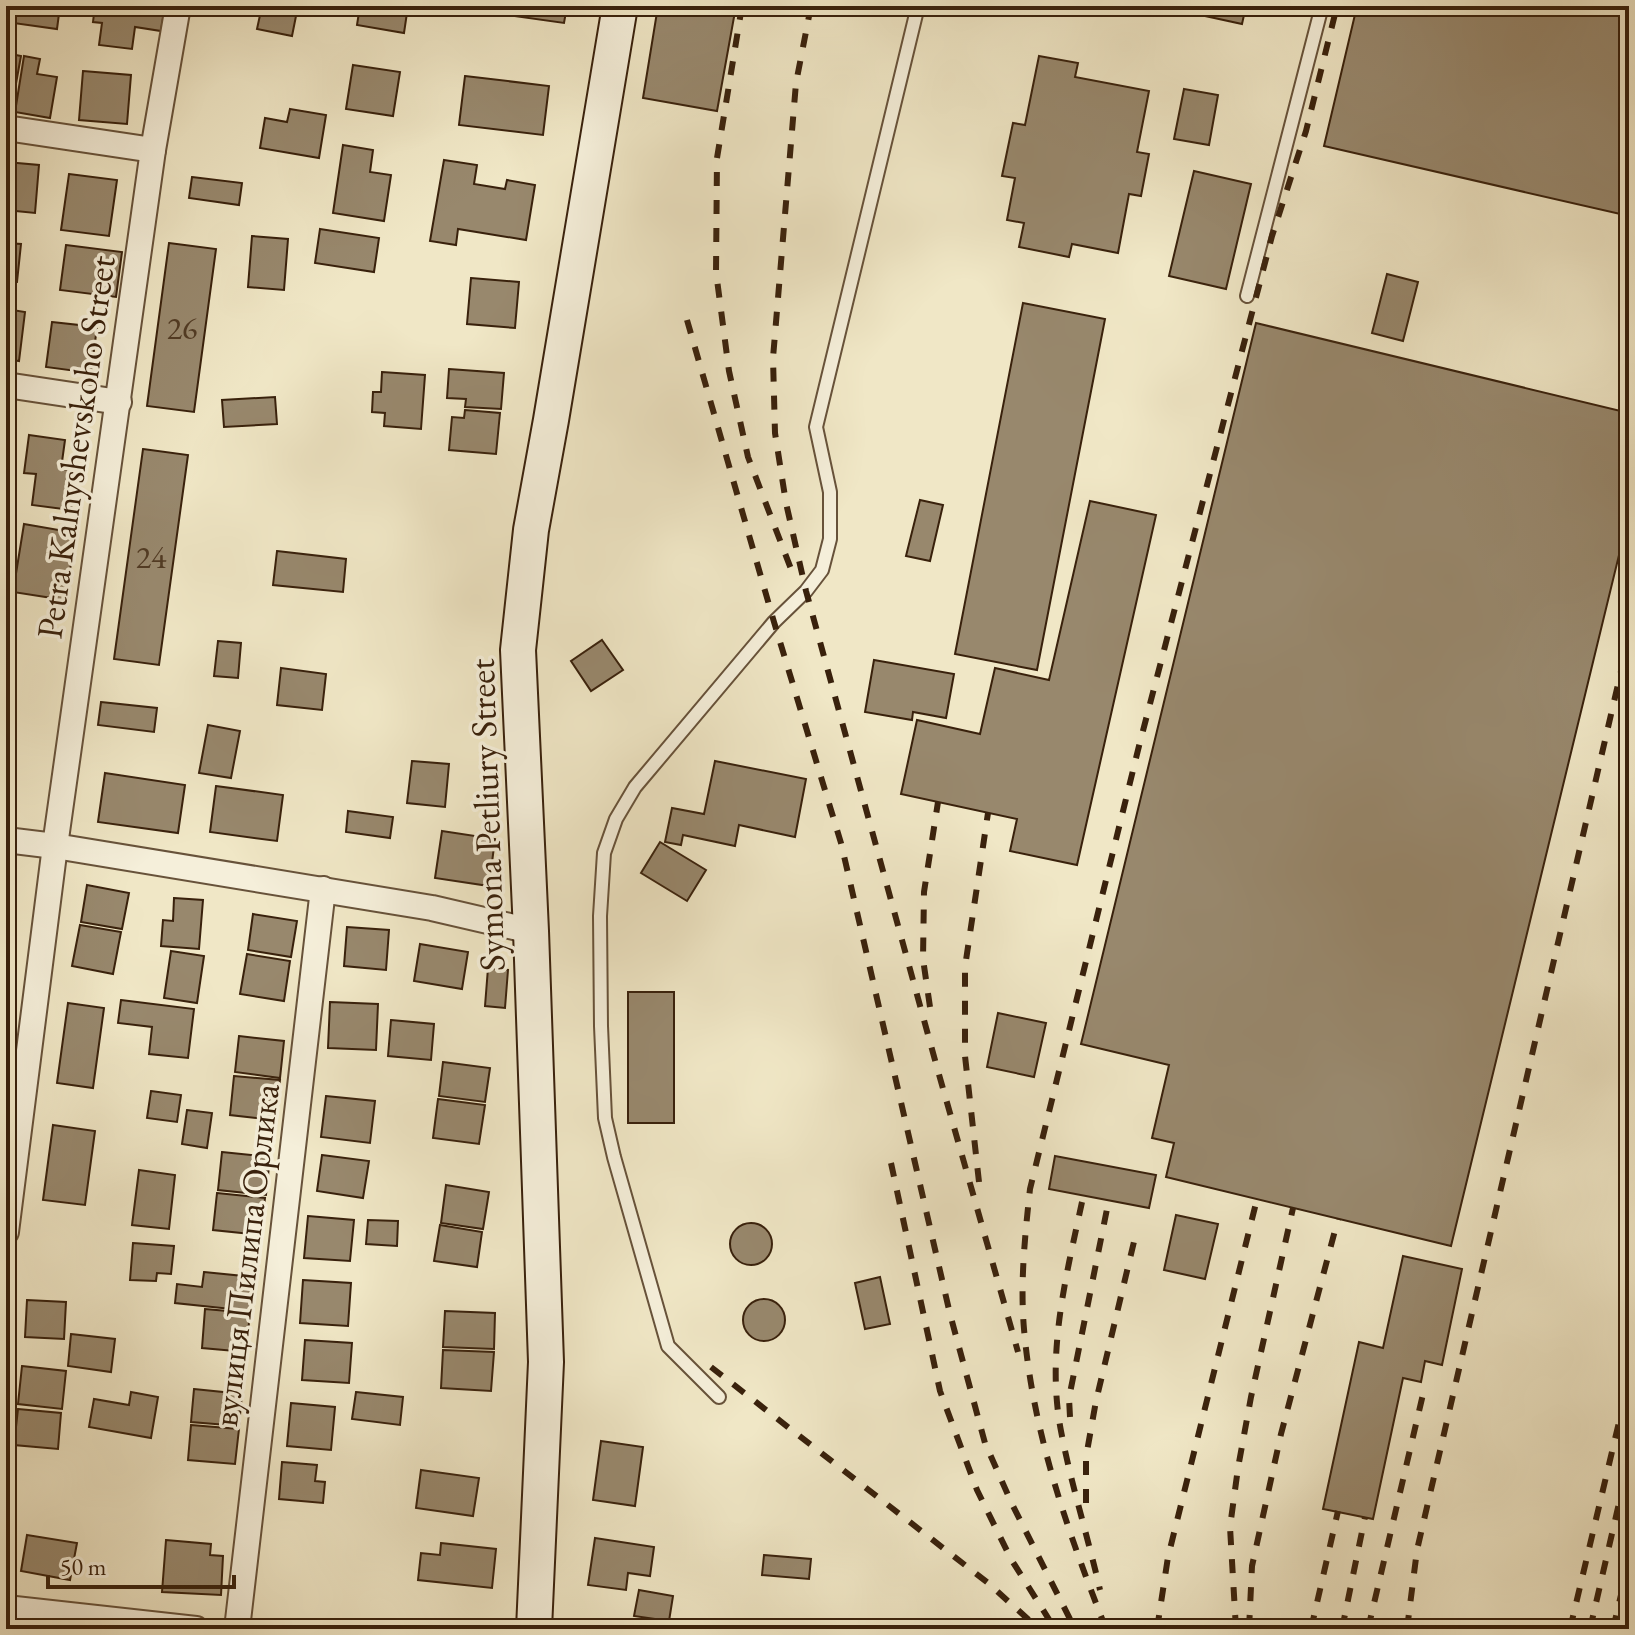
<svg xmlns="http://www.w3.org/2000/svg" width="1635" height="1635" font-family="'EB Garamond',serif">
<rect width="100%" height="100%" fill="#f0e7c6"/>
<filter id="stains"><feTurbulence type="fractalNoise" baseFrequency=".0025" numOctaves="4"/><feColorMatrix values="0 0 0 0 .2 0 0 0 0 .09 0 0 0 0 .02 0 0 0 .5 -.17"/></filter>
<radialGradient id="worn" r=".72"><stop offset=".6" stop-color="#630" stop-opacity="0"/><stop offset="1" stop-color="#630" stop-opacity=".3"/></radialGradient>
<g fill="#98886d" stroke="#39210c" stroke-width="2">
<path d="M6,6H60L57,29L6,22Z"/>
<path d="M95,6H165L161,31L135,27L132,49L99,45L102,23L93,22Z"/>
<path d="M262,6H298L292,36L257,29Z"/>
<path d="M360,6H408L404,33L357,25Z"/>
<path d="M516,6H567L564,23L514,16Z"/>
<path d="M658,6H736L717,111L643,98Z"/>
<path d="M1159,6H1246L1242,24Z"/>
<path d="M1357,6H1629V216L1324,146Z"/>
<path d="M6,53L21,56L11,111L6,110Z"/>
<path d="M24,56L40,59L37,74L57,77L50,118L15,112Z"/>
<path d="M1039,56L1078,63L1075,77L1149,91L1137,152L1149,154L1141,196L1129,194L1118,253L1072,244L1069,257L1019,247L1024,223L1007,220L1015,178L1002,176L1013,123L1025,125Z"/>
<path d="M353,65L400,72L393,116L346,109Z"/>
<path d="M83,71L131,75L127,124L79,120Z"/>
<path d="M465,76L549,86L543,135L459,125Z"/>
<path d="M1184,89L1218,95L1209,145L1174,139Z"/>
<path d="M290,109L326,115L319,158L260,148L265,118L287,122Z"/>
<path d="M343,145L373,150L370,172L391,175L384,221L333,213Z"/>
<path d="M444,160L477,165L474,184L505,189L507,180L535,185L526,240L458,229L456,245L430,241Z"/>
<path d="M6,162L39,165L35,213L6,210Z"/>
<path d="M1194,171L1251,184L1226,289L1169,276Z"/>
<path d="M69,174L117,180L109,236L61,230Z"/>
<path d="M192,177L242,183L239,205L189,198Z"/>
<path d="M320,229L379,238L374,272L315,263Z"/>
<path d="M252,236L288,239L284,290L248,287Z"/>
<path d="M6,243L21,244L17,282L6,281Z"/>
<path d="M169,243L216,249L194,412L147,406Z"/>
<path d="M66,245L122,252L116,297L60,290Z"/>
<path d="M1387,274L1418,282L1403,341L1372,333Z"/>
<path d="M471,278L519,282L515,328L467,324Z"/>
<path d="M1023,303L1105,319L1037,670L955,654Z"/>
<path d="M6,309L25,312L19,361L6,359Z"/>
<path d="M52,322L97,327L91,373L46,367Z"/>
<path d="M1256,323L1629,413V514L1451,1246L1166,1177L1174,1143L1152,1138L1169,1065L1081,1044Z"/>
<path d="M449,369L504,373L501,409L465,407L466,399L447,398Z"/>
<path d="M382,372L425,375L421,429L384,426L385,413L372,412L373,392H381Z"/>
<path d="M275,397L277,424L224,427L222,400Z"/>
<path d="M465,410L500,413L496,454L449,450L452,417L464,418Z"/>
<path d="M29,435L65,440L61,469L76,470L71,510L32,505L36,474L24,473Z"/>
<path d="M143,449L188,455L159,665L114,659Z"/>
<path d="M920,500L943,505L930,561L906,556Z"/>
<path d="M1090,501L1156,515L1077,865L1010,851L1017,819L901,794L917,720L980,734L995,668L1049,680Z"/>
<path d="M24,524L76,533L65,600L13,592Z"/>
<path d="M277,551L346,559L343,592L273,585Z"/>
<path d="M602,640L623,670L591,691L571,661Z"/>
<path d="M218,641L241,643L238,678L214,676Z"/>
<path d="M874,660L954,674L946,718L913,712L912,720L865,712Z"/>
<path d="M281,668L326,674L322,710L277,705Z"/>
<path d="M101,702L157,708L154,732L98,725Z"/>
<path d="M208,725L240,731L231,778L199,773Z"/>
<path d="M412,761L449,764L445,807L407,803Z"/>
<path d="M715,761L806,779L795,837L739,825L735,846L683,835L681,845L665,842L672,808L704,814Z"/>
<path d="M105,773L185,785L178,833L98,822Z"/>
<path d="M216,786L283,795L277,841L210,832Z"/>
<path d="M348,811L393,817L390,838L346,832Z"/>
<path d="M442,831L495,839L489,886L435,878Z"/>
<path d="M660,842L706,870L687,901L641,873Z"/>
<path d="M87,885L129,893L122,929L81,922Z"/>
<path d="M6,889H10L6,926Z"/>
<path d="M174,898L203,900L199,949L161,946L163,920L173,921Z"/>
<path d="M253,914L297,921L291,957L248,950Z"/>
<path d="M80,925L121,932L113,974L72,966Z"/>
<path d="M347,927L389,930L386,970L344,966Z"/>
<path d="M420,944L468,952L462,989L414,981Z"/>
<path d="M171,951L204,956L197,1003L164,998Z"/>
<path d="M247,954L290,961L284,1001L240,994Z"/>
<path d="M488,968L508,970L505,1008L485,1006Z"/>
<rect x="628" y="992" width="46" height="131"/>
<path d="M121,1000L194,1009L188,1058L149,1054L152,1027L118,1023Z"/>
<path d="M330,1002L378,1004L376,1050L328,1048Z"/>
<path d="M68,1003L104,1008L93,1088L57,1083Z"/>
<path d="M998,1013L1046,1023L1034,1077L987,1067Z"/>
<path d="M391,1020L434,1024L431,1060L388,1056Z"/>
<path d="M239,1036L284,1041L280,1078L235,1072Z"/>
<path d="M443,1062L490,1068L485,1102L439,1096Z"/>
<path d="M234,1076L280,1080L275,1120L230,1115Z"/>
<path d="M151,1091L181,1095L177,1122L147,1118Z"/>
<path d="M326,1096L375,1101L370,1143L321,1137Z"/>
<path d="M438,1099L485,1105L479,1144L433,1138Z"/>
<path d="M187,1110L212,1113L207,1148L182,1144Z"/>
<path d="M53,1125L95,1131L85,1205L43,1200Z"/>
<path d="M222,1152L270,1157L266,1195L218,1190Z"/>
<path d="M322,1155L369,1161L363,1198L317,1191Z"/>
<path d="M1055,1156L1156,1175L1149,1208L1049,1189Z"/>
<path d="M139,1170L175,1175L169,1229L132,1225Z"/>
<path d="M446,1185L489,1192L483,1229L441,1223Z"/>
<path d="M217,1193L265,1198L261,1235L213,1230Z"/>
<path d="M1176,1215L1218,1224L1205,1279L1164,1270Z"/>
<path d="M308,1216L354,1220L350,1261L304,1258Z"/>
<path d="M368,1220L398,1221L397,1246L366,1244Z"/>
<circle cx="751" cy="1244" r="21"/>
<path d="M440,1225L482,1232L477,1267L434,1261Z"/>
<path d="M133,1243L174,1246L171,1274L157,1273L156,1281L130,1280Z"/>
<path d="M1403,1256L1462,1269L1442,1365L1425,1361L1421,1382L1403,1378L1373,1519L1323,1509L1359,1342L1383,1348Z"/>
<path d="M204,1272L253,1277L250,1311L175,1303L177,1284L202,1287Z"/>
<path d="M880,1277L890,1324L865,1329L855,1283Z"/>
<path d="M303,1280L351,1283L348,1326L300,1323Z"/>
<circle cx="764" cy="1320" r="21"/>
<path d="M27,1300L66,1302L64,1339L25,1337Z"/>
<path d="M205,1309L250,1313L246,1352L202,1348Z"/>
<path d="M445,1311L495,1313L494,1349L443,1347Z"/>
<path d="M71,1334L115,1339L111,1372L68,1366Z"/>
<path d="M305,1340L352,1343L349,1383L302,1380Z"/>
<path d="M443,1350L494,1352L491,1391L441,1388Z"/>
<path d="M22,1366L66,1371L62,1409L18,1404Z"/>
<path d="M194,1389L242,1394L239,1426L191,1422Z"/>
<path d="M131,1392L158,1397L151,1438L89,1427L94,1399L129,1405Z"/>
<path d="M356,1392L403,1397L400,1425L352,1419Z"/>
<path d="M291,1403L335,1407L331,1450L287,1446Z"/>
<path d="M18,1409L61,1413L58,1449L14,1445Z"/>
<path d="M191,1425L239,1429L235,1464L188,1460Z"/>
<path d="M601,1441L643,1447L635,1506L593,1500Z"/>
<path d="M282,1462L317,1465L315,1481L325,1482L323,1503L279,1499Z"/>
<path d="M421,1470L479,1478L473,1516L416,1508Z"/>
<path d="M27,1535L77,1543L70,1580L21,1571Z"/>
<path d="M595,1538L654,1547L650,1576L628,1573L626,1590L588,1585Z"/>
<path d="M166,1540L211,1544L210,1555L223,1556L221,1595L162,1592Z"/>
<path d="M441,1543L496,1549L492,1588L418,1580L421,1553L440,1555Z"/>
<path d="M764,1555L811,1559L809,1579L762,1575Z"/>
<path d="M639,1590L673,1596L669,1621L634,1616Z"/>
</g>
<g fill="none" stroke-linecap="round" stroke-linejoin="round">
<defs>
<g id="lane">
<path d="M1247,296L1322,6"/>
<path d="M719,1397L668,1346L614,1157L605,1118L601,1026L600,916L604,853L616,819L635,787L774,622L806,591L822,570L830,539V492L816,427L918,6"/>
</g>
<g id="street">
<path d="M6,128L153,150"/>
<path d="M6,385L119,402"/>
<path d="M6,840L55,846L432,908L531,931"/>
<path d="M6,1232L55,846L153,150L178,6"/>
<path d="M6,1608L196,1629"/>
<path d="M237,1629L323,889"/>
</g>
<path id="secondary" d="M534,1629L546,1362L531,931L518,650L531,530L551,420L620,6"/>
</defs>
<use href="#lane" stroke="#67523a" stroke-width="16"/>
<use href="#street" stroke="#67523a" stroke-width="28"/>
<use href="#secondary" stroke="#39210c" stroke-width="38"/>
<use href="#lane" stroke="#f5efda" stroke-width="12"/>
<use href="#street" stroke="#f5efda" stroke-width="24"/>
<use href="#secondary" stroke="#f5efda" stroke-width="34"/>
<g stroke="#39210c" stroke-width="6" stroke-dasharray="14 14" stroke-linecap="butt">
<path d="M742,6L717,158L716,272L729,371L748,457L791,569"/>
<path d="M811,6L796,83L773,358L775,433L786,503L806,591L938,1071L1018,1352"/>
<path d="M687,320L774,622L841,843L950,1314L985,1443L1012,1504L1075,1629"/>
<path d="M930,1007L923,959L924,892L938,802"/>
<path d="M891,1163L940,1391L977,1490L1011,1559L1055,1629"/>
<path d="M979,1182L965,1056V967L988,813"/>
<path d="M1082,1202C1066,1277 1046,1353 1061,1431C1071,1484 1088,1537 1100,1590"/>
<path d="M711,1367L988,1583L1039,1629"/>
<path d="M1070,1417L1069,1398L1107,1209"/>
<path d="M1086,1503V1457L1096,1401L1137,1229"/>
<path d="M1106,1629C1068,1532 1033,1434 1024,1329C1020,1283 1025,1235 1030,1189L1139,746L1272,236L1306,131L1337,6"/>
<path d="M1157,1629L1168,1557L1257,1199"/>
<path d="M1236,1629L1230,1527L1238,1468L1251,1397L1293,1208"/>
<path d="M1249,1629L1252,1566L1281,1434L1338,1219"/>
<path d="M1311,1629L1338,1511"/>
<path d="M1342,1629L1365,1517"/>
<path d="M1368,1629L1424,1390"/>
<path d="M1407,1629L1417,1550L1629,637"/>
<path d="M1570,1629L1629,1380"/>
<path d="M1590,1629L1629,1460"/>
<path d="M1613,1629L1629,1561"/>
</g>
</g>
<g text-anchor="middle" stroke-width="7" stroke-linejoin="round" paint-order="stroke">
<g font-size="32" fill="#513b24">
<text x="182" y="339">26</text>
<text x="151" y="568">24</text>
</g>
<g font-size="36" fill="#39210c" stroke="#f5efda">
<text transform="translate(75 447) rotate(-82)" y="13">Petra Kalnyshevskoho Street</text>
<text transform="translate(486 815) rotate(-92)" y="13">Symona Petliury Street</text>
<text transform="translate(245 1255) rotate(-83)" y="13">вулиця Пилипа Орлика</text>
</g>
</g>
<rect width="1635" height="1635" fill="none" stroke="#f0e7c6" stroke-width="32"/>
<rect x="8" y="8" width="1619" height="1619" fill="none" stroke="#39210c" stroke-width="4"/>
<rect x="16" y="16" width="1603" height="1603" fill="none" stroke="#39210c" stroke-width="2"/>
<path d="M48 1575v12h186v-12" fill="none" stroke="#39210c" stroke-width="4"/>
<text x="60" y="1575" font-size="24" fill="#39210c" stroke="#f5efda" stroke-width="6" paint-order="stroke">50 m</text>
<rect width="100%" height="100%" filter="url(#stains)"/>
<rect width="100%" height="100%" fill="url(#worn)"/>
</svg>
